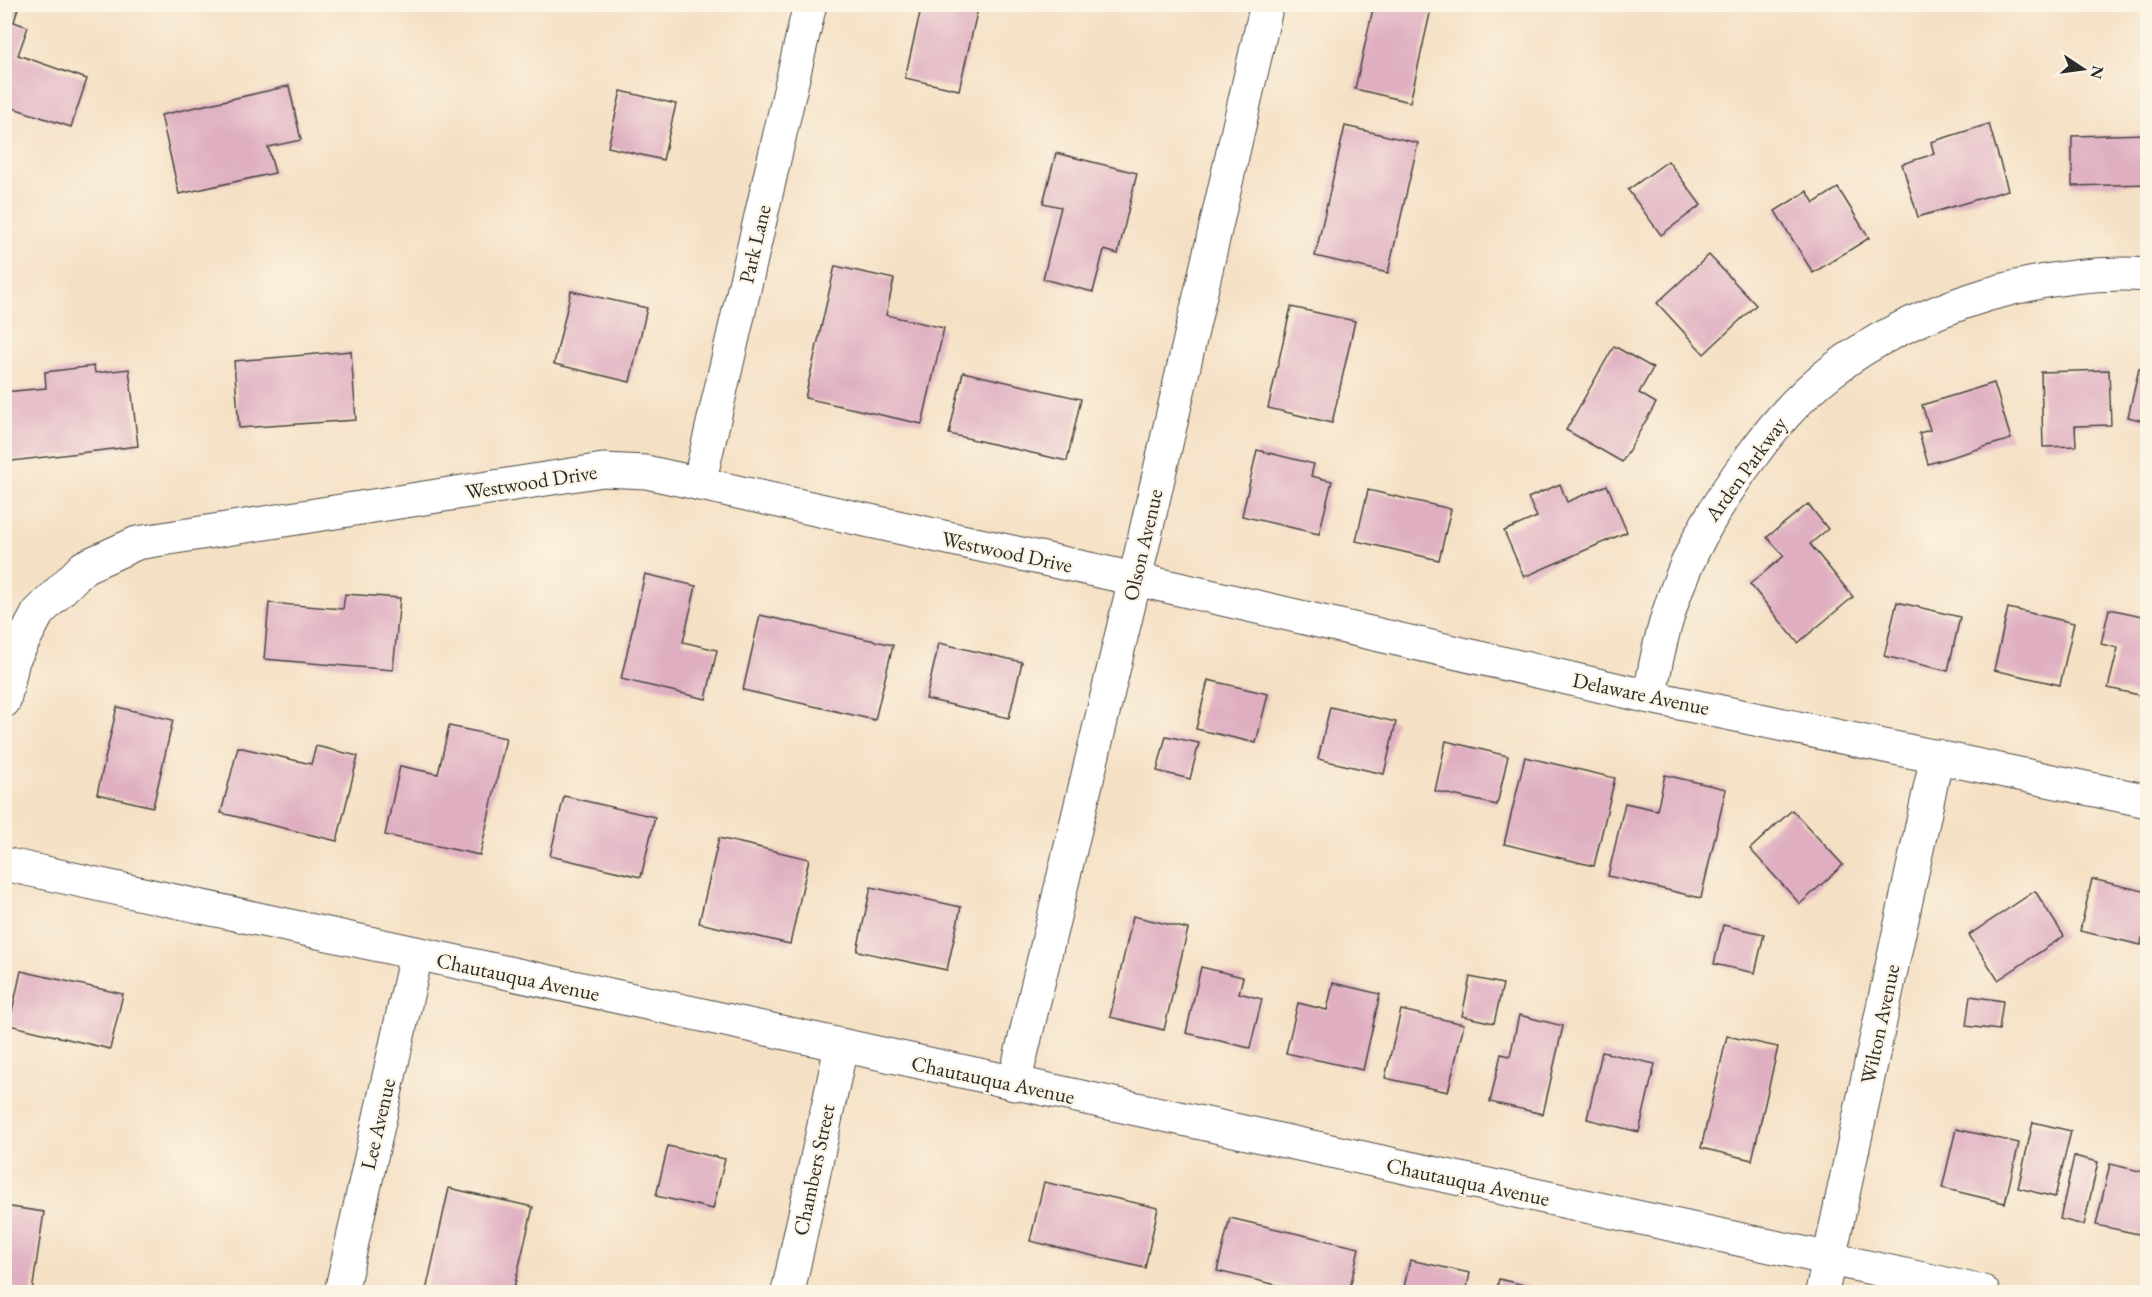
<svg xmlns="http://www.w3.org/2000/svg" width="2152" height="1297" font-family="'EB Garamond',serif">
<rect width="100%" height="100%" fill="#fcf5e5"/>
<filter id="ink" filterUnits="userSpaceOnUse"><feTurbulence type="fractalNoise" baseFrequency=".0167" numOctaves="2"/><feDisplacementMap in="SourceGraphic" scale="12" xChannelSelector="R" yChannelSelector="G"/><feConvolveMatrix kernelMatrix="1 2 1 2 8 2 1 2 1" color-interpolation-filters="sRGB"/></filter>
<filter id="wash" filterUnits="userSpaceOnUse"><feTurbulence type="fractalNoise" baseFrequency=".008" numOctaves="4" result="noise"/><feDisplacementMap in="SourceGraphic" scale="24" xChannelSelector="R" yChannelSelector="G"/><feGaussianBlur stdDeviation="1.35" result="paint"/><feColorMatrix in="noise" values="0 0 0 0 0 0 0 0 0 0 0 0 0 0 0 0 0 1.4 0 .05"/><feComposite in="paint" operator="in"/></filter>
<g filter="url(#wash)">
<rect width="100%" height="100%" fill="#f4e0c4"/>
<g id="blocks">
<g fill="#dfafc1">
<path d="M4,4H19L14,22L28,27L18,55L87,79L71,127L4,105Z"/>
<path d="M922,4H979L959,90L905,78Z"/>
<path d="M1374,4H1413L1431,9L1410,102L1355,89Z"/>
<path d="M289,86L301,140L268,147L275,173L179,194L161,115Z"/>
<path d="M621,91L676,104L663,160L608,147Z"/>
<path d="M1989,124L2008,190L1918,217L1902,164L1934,154L1931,142Z"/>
<path d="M1345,126L1418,143L1388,273L1315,256Z"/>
<path d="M2148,134V184L2072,186V136Z"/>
<path d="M1056,153L1137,173L1118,254L1104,250L1093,292L1043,279L1061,207L1043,203Z"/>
<path d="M1668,161L1701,205L1661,235L1628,190Z"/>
<path d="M1838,188L1869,238L1813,273L1775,211L1807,191L1814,203Z"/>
<path d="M1709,255L1756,305L1704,354L1657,303Z"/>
<path d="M835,266L894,279L886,315L944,328L922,424L805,398Z"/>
<path d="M571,291L647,308L630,382L554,364Z"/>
<path d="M1291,307L1355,321L1332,423L1268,408Z"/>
<path d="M1614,346L1653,368L1639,393L1656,403L1622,462L1566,430Z"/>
<path d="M351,351L356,420L239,428L234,361Z"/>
<path d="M94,366L95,373L129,369L138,446L4,462V392L46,388L45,372Z"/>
<path d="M2139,369L2148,371V422L2128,417Z"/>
<path d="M2109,370L2111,425L2075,426L2076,446L2043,447L2041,372Z"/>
<path d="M963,372L1081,399L1067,461L949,434Z"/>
<path d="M1994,383L2011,439L1928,464L1919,433L1930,430L1922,405Z"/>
<path d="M1257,450L1314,464L1311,476L1332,481L1319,534L1242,516Z"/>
<path d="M1560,484L1567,502L1607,485L1627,532L1524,577L1504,531L1537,517L1528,498Z"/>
<path d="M1368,490L1451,509L1439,560L1356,541Z"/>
<path d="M1808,504L1828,529L1810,544L1853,597L1798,643L1750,584L1784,556L1767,537Z"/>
<path d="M645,574L696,586L683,642L717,650L706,699L621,679Z"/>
<path d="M345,594L400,598L393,670L264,659L269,603L343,609Z"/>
<path d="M1897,602L1960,617L1948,671L1884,656Z"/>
<path d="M2008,608L2074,623L2060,685L1994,670Z"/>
<path d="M2109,609L2148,617V697L2108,688L2118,648L2101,644Z"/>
<path d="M760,615L893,645L875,720L743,690Z"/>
<path d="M939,643L1022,662L1009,718L926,699Z"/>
<path d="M1208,680L1268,694L1256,743L1196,729Z"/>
<path d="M117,707L173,720L153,807L97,794Z"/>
<path d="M1330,707L1396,722L1384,774L1318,759Z"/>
<path d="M449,726L506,738L480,855L385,835L400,766L438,774Z"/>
<path d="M1166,736L1199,743L1190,779L1157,771Z"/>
<path d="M1446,741L1508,756L1497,805L1435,791Z"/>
<path d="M316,746L358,756L337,841L221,813L238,747L311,764Z"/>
<path d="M1525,757L1615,778L1594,866L1504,844Z"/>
<path d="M1665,775L1726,789L1701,898L1608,876L1625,803L1657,810Z"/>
<path d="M564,796L655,817L641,877L550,856Z"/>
<path d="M1792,810L1843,865L1800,904L1750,849Z"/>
<path d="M719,838L809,859L790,944L699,923Z"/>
<path d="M2092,879L2148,892V940L2142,938L2141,945L2080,931Z"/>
<path d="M871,887L961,907L947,970L857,951Z"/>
<path d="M2035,891L2064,936L1998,980L1969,935Z"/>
<path d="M1133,916L1188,929L1164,1030L1110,1017Z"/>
<path d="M1723,925L1764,934L1755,973L1714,964Z"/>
<path d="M1201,967L1243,977L1239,993L1262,999L1250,1048L1186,1033Z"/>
<path d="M21,971L123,994L110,1049L9,1025Z"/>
<path d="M1470,977L1503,984L1494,1023L1462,1016Z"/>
<path d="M1333,983L1380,994L1363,1070L1286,1053L1298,1003L1327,1010Z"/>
<path d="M1970,996L2003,1001L1999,1030L1966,1026Z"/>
<path d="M1401,1010L1464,1024L1448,1092L1385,1078Z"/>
<path d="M1519,1015L1563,1026L1543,1114L1490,1102L1501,1054L1510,1056Z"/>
<path d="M1727,1036L1778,1047L1752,1160L1701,1148Z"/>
<path d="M1602,1052L1655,1064L1639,1132L1587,1119Z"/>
<path d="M2033,1122L2071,1131L2055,1197L2018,1188Z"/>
<path d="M1956,1129L2019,1143L2005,1203L1942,1188Z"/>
<path d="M668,1146L725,1159L713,1209L656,1196Z"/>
<path d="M2074,1156L2098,1162L2084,1225L2060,1219Z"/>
<path d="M2110,1164L2148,1173V1236L2096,1225Z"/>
<path d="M1044,1182L1158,1208L1145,1268L1030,1241Z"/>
<path d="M449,1188L533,1207L513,1292L426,1291Z"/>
<path d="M4,1206L44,1212L32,1292H4Z"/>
<path d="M1230,1218L1359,1248L1349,1292H1284L1285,1287L1217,1271Z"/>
<path d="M1410,1260L1470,1273L1466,1292H1403Z"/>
<path d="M1499,1279L1554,1292H1496Z"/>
</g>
</g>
</g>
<g filter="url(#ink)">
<use href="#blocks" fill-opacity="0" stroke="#494642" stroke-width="1.5"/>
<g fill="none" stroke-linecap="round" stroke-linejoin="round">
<defs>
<g id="street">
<path d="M699,484L810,4"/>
<path d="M1650,697C1664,602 1694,533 1751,457C1774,425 1800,395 1832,371C1878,335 1931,312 1986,295C2038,280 2094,271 2148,275"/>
<path d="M4,701L13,660L38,613L84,567L137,543L603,470L646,472L1135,579L1650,697L2148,801"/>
<path d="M4,864L1983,1292"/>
<path d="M1014,1084L1135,579L1267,4"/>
<path d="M341,1292L416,955"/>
<path d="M788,1292L841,1047"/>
<path d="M1822,1292L1937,756"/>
</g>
</defs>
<use href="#street" stroke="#494642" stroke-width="35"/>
<use href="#street" stroke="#fff" stroke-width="33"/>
</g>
</g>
<g text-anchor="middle" stroke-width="4.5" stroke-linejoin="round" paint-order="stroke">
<g font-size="21" fill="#2b2b2b" stroke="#fcf5e5">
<text transform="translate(755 244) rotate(-77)" y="7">Park Lane</text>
<text transform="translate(1746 469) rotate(-54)" y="7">Arden Parkway</text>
<text transform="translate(531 482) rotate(-9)" y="7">Westwood Drive</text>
<text transform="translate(1143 545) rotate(-77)" y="7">Olson Avenue</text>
<text transform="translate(1007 552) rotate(12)" y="7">Westwood Drive</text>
<text transform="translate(1641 694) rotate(12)" y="7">Delaware Avenue</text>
<text transform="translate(518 977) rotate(12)" y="7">Chautauqua Avenue</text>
<text transform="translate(1880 1024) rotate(-78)" y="7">Wilton Avenue</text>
<text transform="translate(993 1080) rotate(12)" y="7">Chautauqua Avenue</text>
<text transform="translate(378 1124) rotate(-77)" y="7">Lee Avenue</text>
<text transform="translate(814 1170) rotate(-78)" y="7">Chambers Street</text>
<text transform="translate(1468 1182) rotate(12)" y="7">Chautauqua Avenue</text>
</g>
</g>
<rect width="2152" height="1297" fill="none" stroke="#fcf5e5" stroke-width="24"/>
<g transform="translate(2083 69) rotate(103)" stroke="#fcf5e5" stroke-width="4.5" paint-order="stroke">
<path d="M0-4.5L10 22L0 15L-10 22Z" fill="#2b2b2b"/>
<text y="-9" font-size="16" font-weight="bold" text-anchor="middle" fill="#2b2b2b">N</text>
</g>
</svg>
